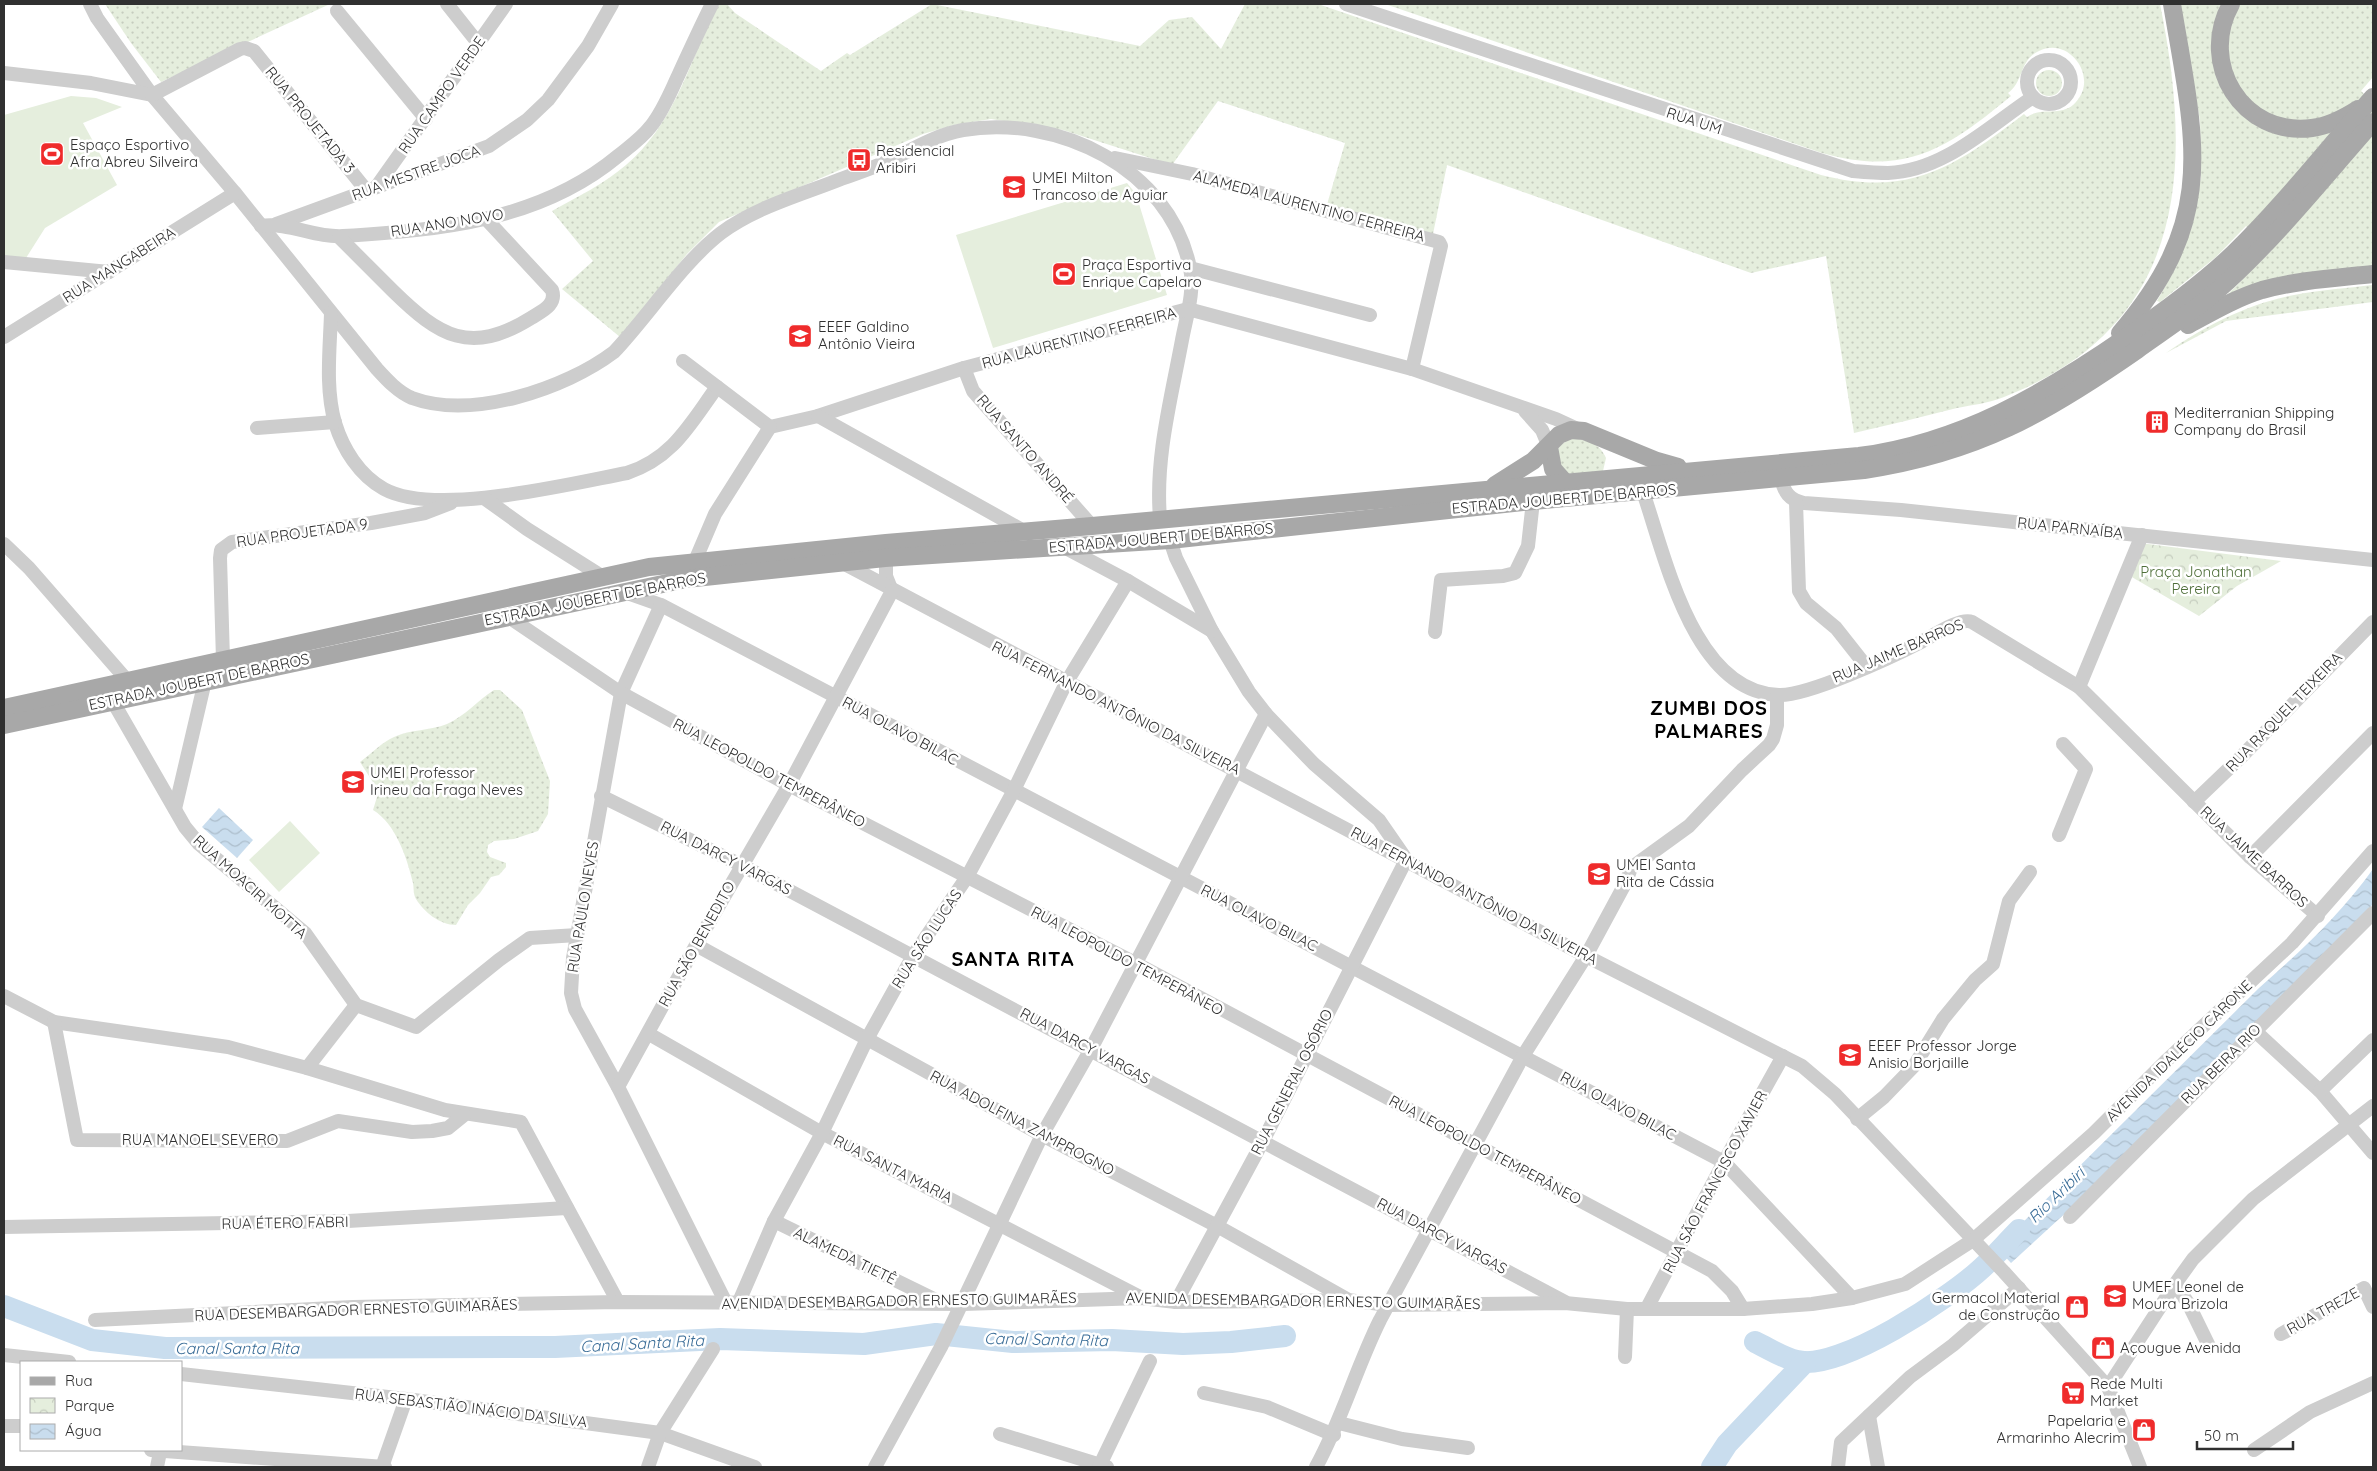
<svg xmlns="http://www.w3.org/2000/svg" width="2377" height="1471" font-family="Quicksand,sans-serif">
<defs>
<pattern id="grass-dots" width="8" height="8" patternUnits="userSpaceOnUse" patternTransform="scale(1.25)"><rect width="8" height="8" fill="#e5eedd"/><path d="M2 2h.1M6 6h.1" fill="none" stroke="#c5ccbe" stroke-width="1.8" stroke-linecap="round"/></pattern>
<pattern id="park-crowns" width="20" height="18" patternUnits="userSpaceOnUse" patternTransform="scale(1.25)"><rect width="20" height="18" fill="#e5eedd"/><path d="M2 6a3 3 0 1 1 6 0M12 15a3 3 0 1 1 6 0" fill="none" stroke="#c5ccbe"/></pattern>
<pattern id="water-waves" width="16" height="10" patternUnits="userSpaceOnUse" patternTransform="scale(1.25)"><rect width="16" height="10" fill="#c9ddee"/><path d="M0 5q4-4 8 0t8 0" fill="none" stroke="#adbecc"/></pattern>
</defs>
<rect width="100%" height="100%" fill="#fff"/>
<g fill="url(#grass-dots)">
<path d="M105,4H330L161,82L131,43Z"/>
<path d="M720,4H727L735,13L821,71L847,53L850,55L932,4L1140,46L1169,20L1192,17L1221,49L1245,4H1318L1821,175C1910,198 1956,166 2024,114L2027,117C2042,106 2062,118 2076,102C2099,77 2069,36 2039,51C2019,60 2024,82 2008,93L2011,96C1948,148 1906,177 1822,153L1385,4H2160C2194,171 2186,326 2004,397C1990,403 1972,405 1957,408C1922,417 1888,425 1854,433L1826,256L1751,273L1447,165L1433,234L1326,208L1345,143L1218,101L1172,165L1063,130L991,119L954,125L923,134L719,222L687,254L620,337L562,289L593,261L552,211C577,197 604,184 626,165C672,126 689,67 712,14Z"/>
<path d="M2180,4H2223C2206,36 2211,72 2232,101L2240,93C2223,66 2219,31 2239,4H2370L2373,6V77L2361,91L2373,102V267C2323,274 2269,274 2223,299L2272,250L2246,226L2216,257L2160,302L2157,301L2176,267L2189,232L2201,177L2200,121Z"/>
<circle cx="2049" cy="83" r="13"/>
<path d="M2373,285V302L2226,321L2166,353C2205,326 2247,304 2294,295C2320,290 2347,288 2373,285Z"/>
<path d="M1572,438C1586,440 1600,443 1606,458L1603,471L1568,474C1563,471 1563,469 1560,464C1553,450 1559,445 1572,438Z"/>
<path d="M494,690H500L522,710L550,781L548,814L538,831L514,839L494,841L488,845L487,852L490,857L506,863V867L499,875L491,877L480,893L468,905L456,925C440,925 424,912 416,899C413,894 414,888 413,883C407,858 396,824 373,810L377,797L376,787L360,762C371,754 382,742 394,737C411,729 430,731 447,724C465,716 477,701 494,690Z"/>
</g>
<path fill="url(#park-crowns)" d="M2145,544H2148L2281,561L2237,586L2199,616L2130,576Z"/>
<g fill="#e5eedd">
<path d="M71,96L96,98L122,107L83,123L117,185L45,228L26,258L4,256V115Z"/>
<path d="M1127,183L1136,194L1167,295L993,348L956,235Z"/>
<path d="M290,821L320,853L279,892L249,860Z"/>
</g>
<g fill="url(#water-waves)">
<path d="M219,808L253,840L237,858L202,827Z"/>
<path d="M2373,869V904L2364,914L2096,1185L2011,1263L1997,1248L2259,988C2300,952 2341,914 2373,869Z"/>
</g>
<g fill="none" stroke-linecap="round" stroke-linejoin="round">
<g stroke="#c9ddee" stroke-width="22">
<path d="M4,1306L92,1340L165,1348L555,1347L720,1339L864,1344L936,1334L1013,1342L1112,1340L1183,1344L1231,1342L1285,1336"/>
<path d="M1755,1342C1768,1348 1783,1358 1797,1361C1839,1372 1951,1297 1982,1268C1995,1256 2007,1242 2019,1230"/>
<path d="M1712,1467L1727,1444L1805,1362"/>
</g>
<g stroke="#cdcdcd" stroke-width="14">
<path d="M90,4L97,18L152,95L235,193L377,369C387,380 398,392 412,398C472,420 565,389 614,352C648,316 683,262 721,233C756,207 801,195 841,179C858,173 875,167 891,160C915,148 936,135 963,130C1057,114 1170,168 1190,268C1195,291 1186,318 1182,340C1171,399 1155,458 1160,518"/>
<path d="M447,4L478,43"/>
<path d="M1346,4L1853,171C1865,172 1877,173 1888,173C1944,171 1989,126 2033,97"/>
<path d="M337,11L426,119"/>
<circle cx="2049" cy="82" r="22"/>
<path d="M4,73L91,83L152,95"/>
<path d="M152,95L240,49L245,48L254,51L366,190"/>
<path d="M1115,158L1192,174L1439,242L1441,246L1412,369"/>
<path d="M377,186L506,4"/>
<path d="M276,224L489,146L527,120L548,100L588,46L612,4"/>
<path d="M261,226C289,222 315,238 343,236C440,230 540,221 618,156C629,147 642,138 651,126C663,111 670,93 678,76C689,52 700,28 712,4"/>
<path d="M339,237C357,255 375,273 393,291C439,336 470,356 531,318C542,311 557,305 552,290L487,220"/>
<path d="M4,262L109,272"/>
<path d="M1190,268L1370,315"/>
<path d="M331,313C330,349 325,388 335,423C343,449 359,475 384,489C435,517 569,484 627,473C673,458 690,424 717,387"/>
<path d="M4,337L235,193"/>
<path d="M683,361L770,427L818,416L964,368L1188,309L1412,369L1556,419L1582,431"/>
<path d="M964,368L973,391L1092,526"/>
<path d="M1525,411L1542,430L1549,447"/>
<path d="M818,416L1024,531"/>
<path d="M257,428L335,422"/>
<path d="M1781,478C1784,492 1789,500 1804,503L1901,510L2373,560"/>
<path d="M1643,492C1665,555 1693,693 1779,695C1808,696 1892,657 1921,642C1933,636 1960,617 1972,622L2079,687L2250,857L2318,916"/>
<path d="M484,498L527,529L603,577"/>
<path d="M1796,502L1799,591L1806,603L1836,628L1866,666"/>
<path d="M1170,540L1176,558L1212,631L1249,692L1266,714L1314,764L1379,820L1406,859"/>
<path d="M4,544L29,568L126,679"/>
<path d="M1064,547L1128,581L1212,631"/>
<path d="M886,548V576L892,591"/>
<path d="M695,561L715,514L770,427"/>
<path d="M841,562L1586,956L1802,1066L1835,1094L2004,1272L2108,1387L2140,1467"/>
<path d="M627,593L661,605L1724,1162L1852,1298"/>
<path d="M661,605L621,693L573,958L571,993L575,1009L618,1087L726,1303"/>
<path d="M507,616L621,693L789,785L1135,963L1712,1271L1732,1291L1743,1309"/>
<path d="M1435,632L1441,580L1503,576L1515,573L1528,546L1533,501"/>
<path d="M223,660L220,558L221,550L232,542L371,523L425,513L451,503"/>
<path d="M2079,687L2142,535"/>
<path d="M112,700L185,827L199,844L305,933L356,1005L416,1027L499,960L530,938L577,935"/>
<path d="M601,796L741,865L1565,1302"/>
<path d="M2194,802L2241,757L2373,622"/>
<path d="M175,809L205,681"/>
<path d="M2059,835L2086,769L2063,744"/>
<path d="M2250,857L2373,733"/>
<path d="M696,945L1042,1135L1217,1226L1347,1299"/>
<path d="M4,996L54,1022L228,1047L307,1068L445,1110L521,1122L618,1302"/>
<path d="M54,1022L77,1140L287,1141L338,1121L412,1132L432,1131L448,1128L464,1115"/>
<path d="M2255,1031L2320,1091L2373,1153"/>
<path d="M649,1034L822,1133L1140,1297"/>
<path d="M307,1068L356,1005"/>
<path d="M618,1087L696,945L789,785L892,591"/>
<path d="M2320,1091L2373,1040"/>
<path d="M1857,1119L1884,1097L1914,1066L1943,1019L1975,980L1993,964L2009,901L2030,872"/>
<path d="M2070,1217L2373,913"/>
<path d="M774,1221L940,1302"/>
<path d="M4,1227L348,1221L567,1208"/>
<path d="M2175,1284L2188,1303L2210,1348"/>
<path d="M1176,1302L1263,1141L1406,860"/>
<path d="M738,1304L774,1221L822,1133L867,1039L913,956L967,877L1014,790L1066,683L1128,581"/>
<path d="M1647,1308L1724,1162L1783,1056"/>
<path d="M95,1320L353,1307L618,1302L963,1304L1141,1298L1176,1302L1348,1300L1388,1305L1565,1303L1627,1309H1743L1812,1304L1852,1298L1905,1284L1973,1240L2094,1133L2167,1060L2292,943L2373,851"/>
<path d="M2281,1334L2364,1288L2373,1307"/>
<path d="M4,1355L69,1362"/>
<path d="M1625,1357L1627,1309"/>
<path d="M181,1374L406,1399L660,1433L755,1467"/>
<path d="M2108,1387L2175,1284L2193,1259L2253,1199L2373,1106"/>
<path d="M1204,1393L1267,1407L1334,1435"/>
<path d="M1869,1416L1878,1467"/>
<path d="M1339,1423L1402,1439L1468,1448"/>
<path d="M4,1426H21"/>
<path d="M1000,1434L1107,1467"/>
<path d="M151,1450L385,1467"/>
<path d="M2254,1450L2310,1412L2373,1383"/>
<path d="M157,1467L160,1452"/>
<path d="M382,1467L406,1399"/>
<path d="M648,1467L660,1433L713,1349"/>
<path d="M875,1467L941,1347L1042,1135L1091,1049L1266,714"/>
<path d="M1099,1467L1150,1361"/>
<path d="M1316,1467C1342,1420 1356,1368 1380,1320L1523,1056L1586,956L1626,882L1631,868L1689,826L1742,770L1769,745L1773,739L1777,725V695"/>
<path d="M1838,1467L1841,1442L1910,1377L1953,1345L2019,1288"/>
</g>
<g stroke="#a8a8a8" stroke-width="18">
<path d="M2231,4C2198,63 2242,137 2312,128C2328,126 2344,118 2358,109"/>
<path d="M2188,325C2212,312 2236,298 2262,290C2298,280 2336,278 2373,274"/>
<path d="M2120,333C2219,218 2195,141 2172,4"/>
<path d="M1549,447L1553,469L1569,487"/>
<path d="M1495,485L1533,461L1559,435L1571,430L1584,431L1657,461L1678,467"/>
<path d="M4,708L649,567L886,543L1092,526L1859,456C1960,443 2046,393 2128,336C2166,310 2202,284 2235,252C2284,204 2327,149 2373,97"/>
<path d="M4,725L686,579L885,558L1170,540L1533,501L1864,470C1977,453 2045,414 2137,350C2168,328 2200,307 2228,281C2280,233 2326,175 2373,122"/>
</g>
</g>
<defs>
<symbol id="stadium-square" viewBox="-11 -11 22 22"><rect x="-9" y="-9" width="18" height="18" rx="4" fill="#ef2b2b" stroke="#fff"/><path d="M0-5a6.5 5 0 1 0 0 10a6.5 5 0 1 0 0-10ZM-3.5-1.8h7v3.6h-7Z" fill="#fff"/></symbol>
<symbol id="bus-square" viewBox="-11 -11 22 22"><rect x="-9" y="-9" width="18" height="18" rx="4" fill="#ef2b2b" stroke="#fff"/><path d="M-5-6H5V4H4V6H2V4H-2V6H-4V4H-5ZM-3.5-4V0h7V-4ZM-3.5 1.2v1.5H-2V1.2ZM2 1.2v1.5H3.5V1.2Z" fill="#fff"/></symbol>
<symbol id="school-square" viewBox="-11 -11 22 22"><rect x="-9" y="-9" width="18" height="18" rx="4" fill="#ef2b2b" stroke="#fff"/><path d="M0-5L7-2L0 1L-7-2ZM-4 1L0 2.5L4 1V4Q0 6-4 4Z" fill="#fff"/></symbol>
<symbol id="building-square" viewBox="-11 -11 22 22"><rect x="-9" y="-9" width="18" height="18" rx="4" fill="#ef2b2b" stroke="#fff"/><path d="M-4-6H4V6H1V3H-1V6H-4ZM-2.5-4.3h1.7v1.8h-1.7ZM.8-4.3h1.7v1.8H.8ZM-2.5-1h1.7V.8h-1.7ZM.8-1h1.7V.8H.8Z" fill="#fff"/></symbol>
<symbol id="shop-square" viewBox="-11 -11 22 22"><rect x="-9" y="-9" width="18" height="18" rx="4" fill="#ef2b2b" stroke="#fff"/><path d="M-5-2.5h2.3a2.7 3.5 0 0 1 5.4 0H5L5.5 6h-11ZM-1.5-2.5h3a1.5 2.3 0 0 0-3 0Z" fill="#fff"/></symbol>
<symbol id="supermarket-square" viewBox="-11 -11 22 22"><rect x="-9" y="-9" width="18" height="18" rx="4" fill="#ef2b2b" stroke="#fff"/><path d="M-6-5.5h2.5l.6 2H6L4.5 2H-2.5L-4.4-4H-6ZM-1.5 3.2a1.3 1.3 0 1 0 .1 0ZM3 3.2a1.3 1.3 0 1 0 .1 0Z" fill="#fff"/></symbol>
</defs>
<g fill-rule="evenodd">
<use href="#stadium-square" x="38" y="140" width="28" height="28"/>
<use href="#bus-square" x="845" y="146" width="28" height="28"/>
<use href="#school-square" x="1000" y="173" width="28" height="28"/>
<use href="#stadium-square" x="1050" y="260" width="28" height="28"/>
<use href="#school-square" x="786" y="322" width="28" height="28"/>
<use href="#building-square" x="2143" y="408" width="28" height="28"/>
<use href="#school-square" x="339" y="768" width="28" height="28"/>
<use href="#school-square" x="1585" y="860" width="28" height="28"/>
<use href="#school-square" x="1836" y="1041" width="28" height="28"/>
<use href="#school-square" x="2101" y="1282" width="28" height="28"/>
<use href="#shop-square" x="2063" y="1293" width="28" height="28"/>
<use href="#shop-square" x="2089" y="1334" width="28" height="28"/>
<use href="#supermarket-square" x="2059" y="1379" width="28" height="28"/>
<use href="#shop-square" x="2130" y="1416" width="28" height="28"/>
</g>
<g text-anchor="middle" stroke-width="5" stroke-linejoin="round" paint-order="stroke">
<g font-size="15" fill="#303030" stroke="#fff">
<text transform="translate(442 95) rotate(-55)" y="5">RUA CAMPO VERDE</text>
<text transform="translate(310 120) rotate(51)" y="5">RUA PROJETADA 3</text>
<text transform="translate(1694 121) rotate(18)" y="5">RUA UM</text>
<text transform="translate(416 173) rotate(-20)" y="5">RUA MESTRE JOCA</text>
<text transform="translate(1309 206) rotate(15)" y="5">ALAMEDA LAURENTINO FERREIRA</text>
<text transform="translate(447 223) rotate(-9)" y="5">RUA ANO NOVO</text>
<text transform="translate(119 265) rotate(-32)" y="5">RUA MANGABEIRA</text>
<text transform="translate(1079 338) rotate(-15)" y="5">RUA LAURENTINO FERREIRA</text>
<text transform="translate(1025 449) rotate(49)" y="5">RUA SANTO ANDRÉ</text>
<text transform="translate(1564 499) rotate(-5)" y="5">ESTRADA JOUBERT DE BARROS</text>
<text transform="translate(2070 528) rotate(6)" y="5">RUA PARNAÍBA</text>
<text transform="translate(302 533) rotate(-8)" y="5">RUA PROJETADA 9</text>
<text transform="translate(1161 538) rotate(-5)" y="5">ESTRADA JOUBERT DE BARROS</text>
<text transform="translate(595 599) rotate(-11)" y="5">ESTRADA JOUBERT DE BARROS</text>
<text transform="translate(1898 651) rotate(-23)" y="5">RUA JAIME BARROS</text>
<text transform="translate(199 682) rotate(-12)" y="5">ESTRADA JOUBERT DE BARROS</text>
<text transform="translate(1116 708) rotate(27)" y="5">RUA FERNANDO ANTÔNIO DA SILVEIRA</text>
<text transform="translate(2284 712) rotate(-46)" y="5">RUA RAQUEL TEIXEIRA</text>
<text transform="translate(900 731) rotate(28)" y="5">RUA OLAVO BILAC</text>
<text transform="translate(769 773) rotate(28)" y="5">RUA LEOPOLDO TEMPERÂNEO</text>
<text transform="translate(2254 857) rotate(43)" y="5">RUA JAIME BARROS</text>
<text transform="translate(726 858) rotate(27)" y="5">RUA DARCY VARGAS</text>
<text transform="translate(250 887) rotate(42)" y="5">RUA MOACIR MOTTA</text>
<text transform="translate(1474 896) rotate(28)" y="5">RUA FERNANDO ANTÔNIO DA SILVEIRA</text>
<text transform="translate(583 907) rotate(-81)" y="5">RUA PAULO NEVES</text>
<text transform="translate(1259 918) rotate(27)" y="5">RUA OLAVO BILAC</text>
<text transform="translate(927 939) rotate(-57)" y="5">RUA SÃO LUCAS</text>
<text transform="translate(697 944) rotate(-61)" y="5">RUA SÃO BENEDITO</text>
<text transform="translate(1127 961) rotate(28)" y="5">RUA LEOPOLDO TEMPERÂNEO</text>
<text transform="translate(1085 1046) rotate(28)" y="5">RUA DARCY VARGAS</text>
<text transform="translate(2179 1051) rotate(-44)" y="5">AVENIDA IDALÉCIO CARONE</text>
<text transform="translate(2221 1064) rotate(-45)" y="5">RUA BEIRA RIO</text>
<text transform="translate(1292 1082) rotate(-63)" y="5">RUA GENERAL OSÓRIO</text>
<text transform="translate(1618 1106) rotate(28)" y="5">RUA OLAVO BILAC</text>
<text transform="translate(1022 1123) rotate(28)" y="5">RUA ADOLFINA ZAMPROGNO</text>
<text x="200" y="1145">RUA MANOEL SEVERO</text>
<text transform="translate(1485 1150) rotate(28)" y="5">RUA LEOPOLDO TEMPERÂNEO</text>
<text transform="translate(893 1169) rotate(27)" y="5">RUA SANTA MARIA</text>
<text transform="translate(1715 1182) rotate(-62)" y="5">RUA SÃO FRANCISCO XAVIER</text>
<text transform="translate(285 1223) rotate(-1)" y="5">RUA ÉTERO FABRI</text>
<text transform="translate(1442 1236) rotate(28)" y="5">RUA DARCY VARGAS</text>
<text transform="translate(845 1256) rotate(26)" y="5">ALAMEDA TIETÊ</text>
<text transform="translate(899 1301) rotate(-1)" y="5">AVENIDA DESEMBARGADOR ERNESTO GUIMARÃES</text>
<text transform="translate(1303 1301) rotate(1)" y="5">AVENIDA DESEMBARGADOR ERNESTO GUIMARÃES</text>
<text transform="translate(356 1310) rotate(-2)" y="5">RUA DESEMBARGADOR ERNESTO GUIMARÃES</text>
<text transform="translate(2323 1311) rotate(-29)" y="5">RUA TREZE</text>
<text transform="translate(471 1408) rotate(7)" y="5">RUA SEBASTIÃO INÁCIO DA SILVA</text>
</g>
<g font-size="15" fill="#303030" stroke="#fff" text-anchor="start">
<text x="70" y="150">Espaço Esportivo<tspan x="70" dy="17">Afra Abreu Silveira</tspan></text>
<text x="876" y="156">Residencial<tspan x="876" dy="17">Aribiri</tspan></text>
<text x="1032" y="183">UMEI Milton<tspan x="1032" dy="17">Trancoso de Aguiar</tspan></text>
<text x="1082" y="270">Praça Esportiva<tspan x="1082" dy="17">Enrique Capelaro</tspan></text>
<text x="818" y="332">EEEF Galdino<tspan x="818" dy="17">Antônio Vieira</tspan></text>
<text x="2174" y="418">Mediterranian Shipping<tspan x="2174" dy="17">Company do Brasil</tspan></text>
<text x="370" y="778">UMEI Professor<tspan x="370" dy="17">Irineu da Fraga Neves</tspan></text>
<text x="1616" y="870">UMEI Santa<tspan x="1616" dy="17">Rita de Cássia</tspan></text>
<text x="1868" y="1051">EEEF Professor Jorge<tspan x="1868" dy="17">Anisio Borjaille</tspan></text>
<text x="2132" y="1292">UMEF Leonel de<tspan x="2132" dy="17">Moura Brizola</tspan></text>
<text x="2060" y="1303" text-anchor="end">Germacol Material<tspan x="2060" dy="17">de Construção</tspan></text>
<text x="2120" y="1353">Açougue Avenida</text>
<text x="2090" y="1389">Rede Multi<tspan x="2090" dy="17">Market</tspan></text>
<text x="2126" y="1426" text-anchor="end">Papelaria e<tspan x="2126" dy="17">Armarinho Alecrim</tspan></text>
</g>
<g font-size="15" fill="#4f6f3a" stroke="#fff">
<text x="2196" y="577">Praça Jonathan<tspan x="2196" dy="17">Pereira</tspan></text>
</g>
<g font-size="16" font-style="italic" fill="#396c97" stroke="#fff">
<text transform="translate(2056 1195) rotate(-44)" y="6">Rio Aribiri</text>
<text transform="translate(1046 1339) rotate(1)" y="6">Canal Santa Rita</text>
<text transform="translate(642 1343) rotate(-3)" y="6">Canal Santa Rita</text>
<text x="237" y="1354">Canal Santa Rita</text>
</g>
<g font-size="20" font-weight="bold" letter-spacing="1" fill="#000" stroke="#fff">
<text x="1709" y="715">ZUMBI DOS<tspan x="1709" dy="23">PALMARES</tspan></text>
<text x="1013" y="966">SANTA RITA</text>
</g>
</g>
<rect width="2377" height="1471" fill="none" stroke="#303030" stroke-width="10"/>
<rect x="20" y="1361" width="162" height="90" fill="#ffffff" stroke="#acacac"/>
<rect x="30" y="1377" width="25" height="8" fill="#a8a8a8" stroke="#acacac"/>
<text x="65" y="1386" font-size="15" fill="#303030">Rua</text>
<rect x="30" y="1398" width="25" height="15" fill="url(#park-crowns)" stroke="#acacac"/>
<text x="65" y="1411" font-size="15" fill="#303030">Parque</text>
<rect x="30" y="1424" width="25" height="15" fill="url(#water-waves)" stroke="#acacac"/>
<text x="65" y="1436" font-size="15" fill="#303030">Água</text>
<path d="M2197 1441v8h96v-8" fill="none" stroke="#303030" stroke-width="2.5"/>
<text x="2204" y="1441" font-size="15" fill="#303030" stroke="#ffffff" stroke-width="4" paint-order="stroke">50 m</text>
</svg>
